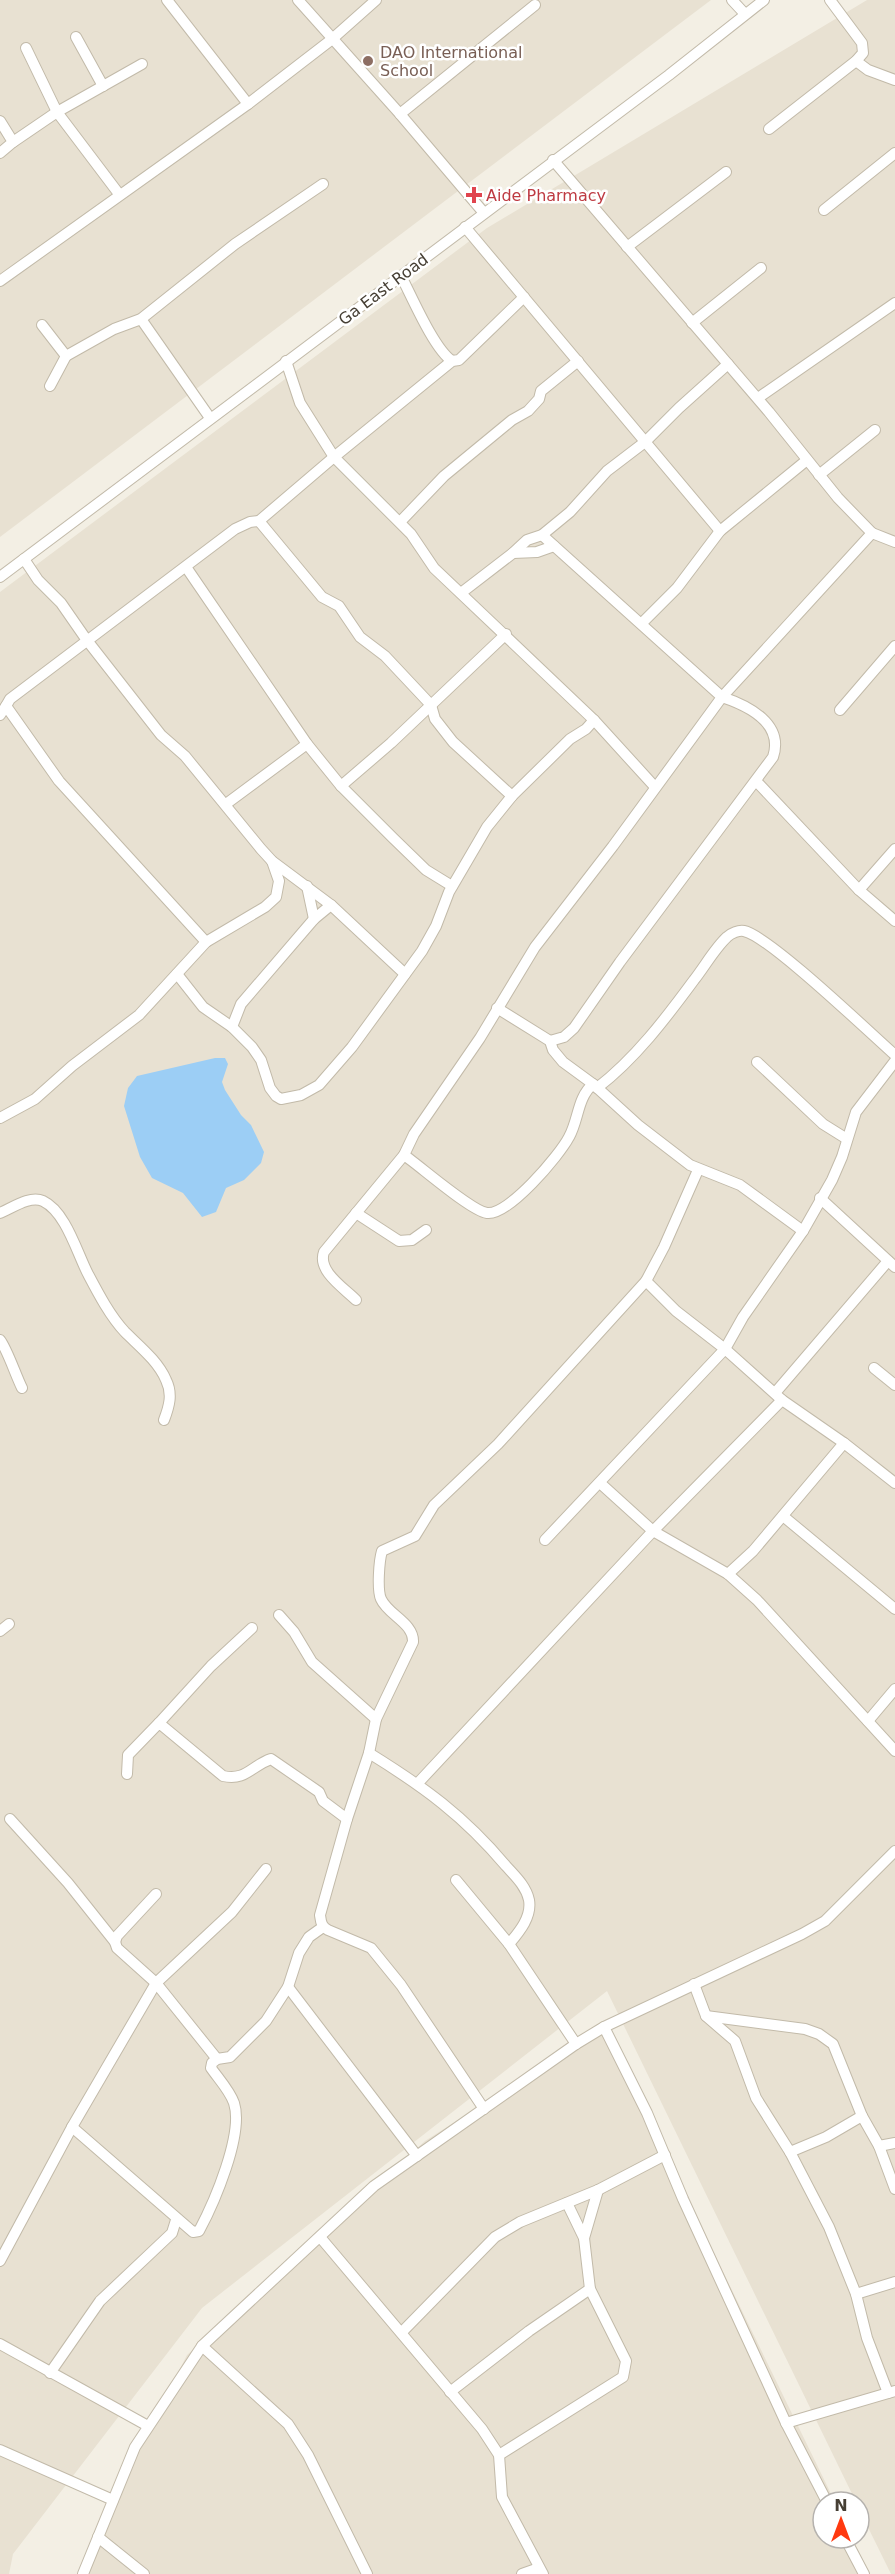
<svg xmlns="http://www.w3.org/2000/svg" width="895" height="2574" font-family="'DejaVu Sans',sans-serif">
<rect width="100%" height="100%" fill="#f3efe4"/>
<g fill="#e8e1d2">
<path d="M0,0H711L0,537Z"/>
<path d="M867,0H895V2574H891L859,2509V2502H856L607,1991L202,2308L13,2554L9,2574H0V592L487,228Z"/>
<path d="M604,2027L835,2502H823V2538H852L870,2574H85L109,2509L187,2355L425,2141Z"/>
</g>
<path fill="#9ccef5" d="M215,1058H225L228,1064L222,1082L225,1090L241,1115L251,1125L264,1152L261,1163L244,1180L226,1188L216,1212L202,1217L183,1193L152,1178L140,1157L124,1106L128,1088L137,1076Z"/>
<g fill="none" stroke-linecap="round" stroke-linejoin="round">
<defs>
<g id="minor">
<path d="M167,0L248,104"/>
<path d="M298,0L400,114L484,213"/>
<path d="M732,0L745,14"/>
<path d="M76,37L103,86"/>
<path d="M26,48L57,112L119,194"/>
<path d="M856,61L868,70L895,80"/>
<path d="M400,114L535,5"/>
<path d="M0,121L13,142L0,153"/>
<path d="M769,129L856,61L863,53L862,43L830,0"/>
<path d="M13,142L57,112L142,64"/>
<path d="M824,210L895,153"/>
<path d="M465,227L720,531"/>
<path d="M627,247L726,172"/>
<path d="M401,276C412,297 434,349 452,361"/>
<path d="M0,281L248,104L331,40L376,0"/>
<path d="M141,319L210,418"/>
<path d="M692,323L761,268"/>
<path d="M42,325L66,356"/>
<path d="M286,361L300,403L334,457L411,534L434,568L594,720L655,787"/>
<path d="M50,386L66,356L114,329L141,319L235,244L323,184"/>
<path d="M758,398L895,303"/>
<path d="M819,475L875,430"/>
<path d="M400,522L444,476L512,420L528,411L539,399L541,391L578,361"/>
<path d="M872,533L895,542"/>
<path d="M513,553L537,552L554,546"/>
<path d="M24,559L38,580L61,603L86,639L161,735L185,756L261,849L272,861L331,905L405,974"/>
<path d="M186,567L307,744L341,786L393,838L426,870L452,886"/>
<path d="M0,577L669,75L764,0"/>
<path d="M461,593L513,553L527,540L542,535L570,512L607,471L645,442L679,408L728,364"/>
<path d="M642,623L677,588L720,531L807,460"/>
<path d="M6,706L10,699L235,529L250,522L259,521"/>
<path d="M840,710L895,646"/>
<path d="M0,715L6,706L59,781L206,942"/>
<path d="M756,781L859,890L895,921"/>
<path d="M341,786L391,743L506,634"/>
<path d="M512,796L453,742L435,719L431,705L385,656L360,637L339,606L322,597L259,521L334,457L452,361L459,360L524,297"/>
<path d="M226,804L307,744"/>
<path d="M307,886L314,919"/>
<path d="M859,890L895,849"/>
<path d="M177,974L203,1007L232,1027L252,1047L261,1060L270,1088L276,1096L281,1099L301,1095L319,1085L352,1047L422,951L436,926L449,892L487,827L512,796L570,739L586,729L594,720"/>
<path d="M497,1008L550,1041L553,1050L563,1062L593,1084L638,1125L690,1165L740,1185L803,1231"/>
<path d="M232,1027L241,1004L314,919L331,905"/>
<path d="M550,1041L564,1037L574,1028L620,962L773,757C784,724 749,706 722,697L872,533L838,498L769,412L553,160"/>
<path d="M757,1062L823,1124L847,1139"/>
<path d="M597,1088C635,1059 666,1018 694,980C705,966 715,948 727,937C731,933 739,930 744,931C769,936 870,1033 895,1055"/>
<path d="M0,1118L35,1099L72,1066L139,1015L206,942L265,907L276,897L279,881L272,861"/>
<path d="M404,1155C420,1166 471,1211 487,1213C508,1216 559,1156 569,1137C579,1119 577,1098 593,1084"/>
<path d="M698,1170L664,1247L646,1281L676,1311L725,1349L782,1400L844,1443L895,1483"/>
<path d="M820,1198L895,1267"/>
<path d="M0,1213C12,1208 30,1195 43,1201C66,1212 77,1253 88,1274C98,1293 110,1316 125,1332C139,1346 158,1361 166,1380C173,1394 169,1407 164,1420"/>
<path d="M356,1213L399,1241L412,1240L426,1230"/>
<path d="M356,1300C344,1288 317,1271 324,1252L404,1155L414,1134L480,1038L535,947L613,846L722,697L542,535"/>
<path d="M0,1340C7,1349 16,1376 22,1388"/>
<path d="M874,1368L895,1385"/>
<path d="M775,1393L888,1261"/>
<path d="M600,1483L653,1531L728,1574L757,1600L895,1751"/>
<path d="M783,1516L895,1609"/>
<path d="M545,1540L725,1349L743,1317L803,1231L832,1180L842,1157L856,1112L895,1061"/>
<path d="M728,1574L753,1551L844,1443"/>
<path d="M279,1615L294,1632L312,1662L376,1719"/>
<path d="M0,1631L9,1624"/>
<path d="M868,1721L895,1689"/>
<path d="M159,1723L211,1666L252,1628"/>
<path d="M369,1753C424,1787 464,1816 506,1866C515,1876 526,1886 529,1900C532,1917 519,1932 509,1944"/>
<path d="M127,1774L128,1755L159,1723L223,1776C246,1781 251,1766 271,1759L319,1792L323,1801L347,1819"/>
<path d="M418,1783L653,1531L782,1400"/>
<path d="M10,1819L68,1883L115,1942L117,1948L156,1983L217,2059"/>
<path d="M456,1880L509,1944L576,2044"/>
<path d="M115,1942L117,1936L156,1894"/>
<path d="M694,1984L706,2016L735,2041L756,2098L790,2152L829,2227L856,2294L867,2338L888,2393"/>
<path d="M288,1987L417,2156"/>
<path d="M706,2016L805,2029L819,2034L833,2044L862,2116L879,2146L895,2189"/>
<path d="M484,2109L401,1985L371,1948L328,1930C321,1926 321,1922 320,1915L347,1819L369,1753L376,1719L413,1642C414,1623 388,1615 381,1599C377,1590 379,1561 382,1551L415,1536L434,1505L498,1444L646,1281"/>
<path d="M72,2127L193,2232L199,2231C214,2203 244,2134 234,2103C230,2091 218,2078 211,2068L212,2063L217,2059L230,2057L266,2021L288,1987L299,1953L309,1937L323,1927"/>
<path d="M879,2146L895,2143"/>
<path d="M790,2152L826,2137L862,2116"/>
<path d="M320,2237L482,2429L499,2455L502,2497L543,2574"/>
<path d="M584,2238L598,2190"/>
<path d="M0,2261L72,2127L156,1983L232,1912L266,1869"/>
<path d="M856,2294L895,2282"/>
<path d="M402,2332L495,2237L520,2222L598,2190L665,2155"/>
<path d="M0,2344L148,2426"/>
<path d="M202,2346L288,2424L308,2455L367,2574"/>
<path d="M50,2373L100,2301L172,2233L176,2220"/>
<path d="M450,2392L529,2331L590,2289"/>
<path d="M786,2423L895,2391"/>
<path d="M0,2450L113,2500"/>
<path d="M499,2455L623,2377L626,2361L590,2289L584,2238L567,2203"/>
<path d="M827,2502L786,2423L683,2199L647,2113L604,2027L802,1934L825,1921L895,1851"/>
<path d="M98,2537L144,2574"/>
<path d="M845,2538L864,2574"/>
<path d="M83,2574L135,2447L202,2346L374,2186L576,2044L604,2027"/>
<path d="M522,2574L539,2568"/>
</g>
</defs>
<use href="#minor" stroke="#c2baa9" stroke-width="12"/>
<use href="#minor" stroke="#fff" stroke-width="10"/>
</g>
<circle fill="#8d6e63" stroke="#fff" stroke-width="2" cx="368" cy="61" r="6"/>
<path fill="#e0444e" stroke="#fff" stroke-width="2" d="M471 186h6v6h6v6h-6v6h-6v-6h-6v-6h6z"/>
<g text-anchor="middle" stroke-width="5" stroke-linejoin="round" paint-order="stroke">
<g font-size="16" fill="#785e54" stroke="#fff" text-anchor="start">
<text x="380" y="58">DAO International<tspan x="380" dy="18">School</tspan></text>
</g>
<g font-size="16" fill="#be3a42" stroke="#fff" text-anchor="start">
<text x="486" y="201">Aide Pharmacy</text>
</g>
<g font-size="16" fill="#463f34" stroke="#fff">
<text transform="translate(383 289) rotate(-37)" y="6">Ga East Road</text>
</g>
</g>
<g transform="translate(841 2520)"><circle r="28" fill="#ffffff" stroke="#b5b2ae" stroke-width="1.5"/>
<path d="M0-4.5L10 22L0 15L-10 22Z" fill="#ff390f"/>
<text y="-9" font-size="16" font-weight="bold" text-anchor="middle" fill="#463f34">N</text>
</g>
</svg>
